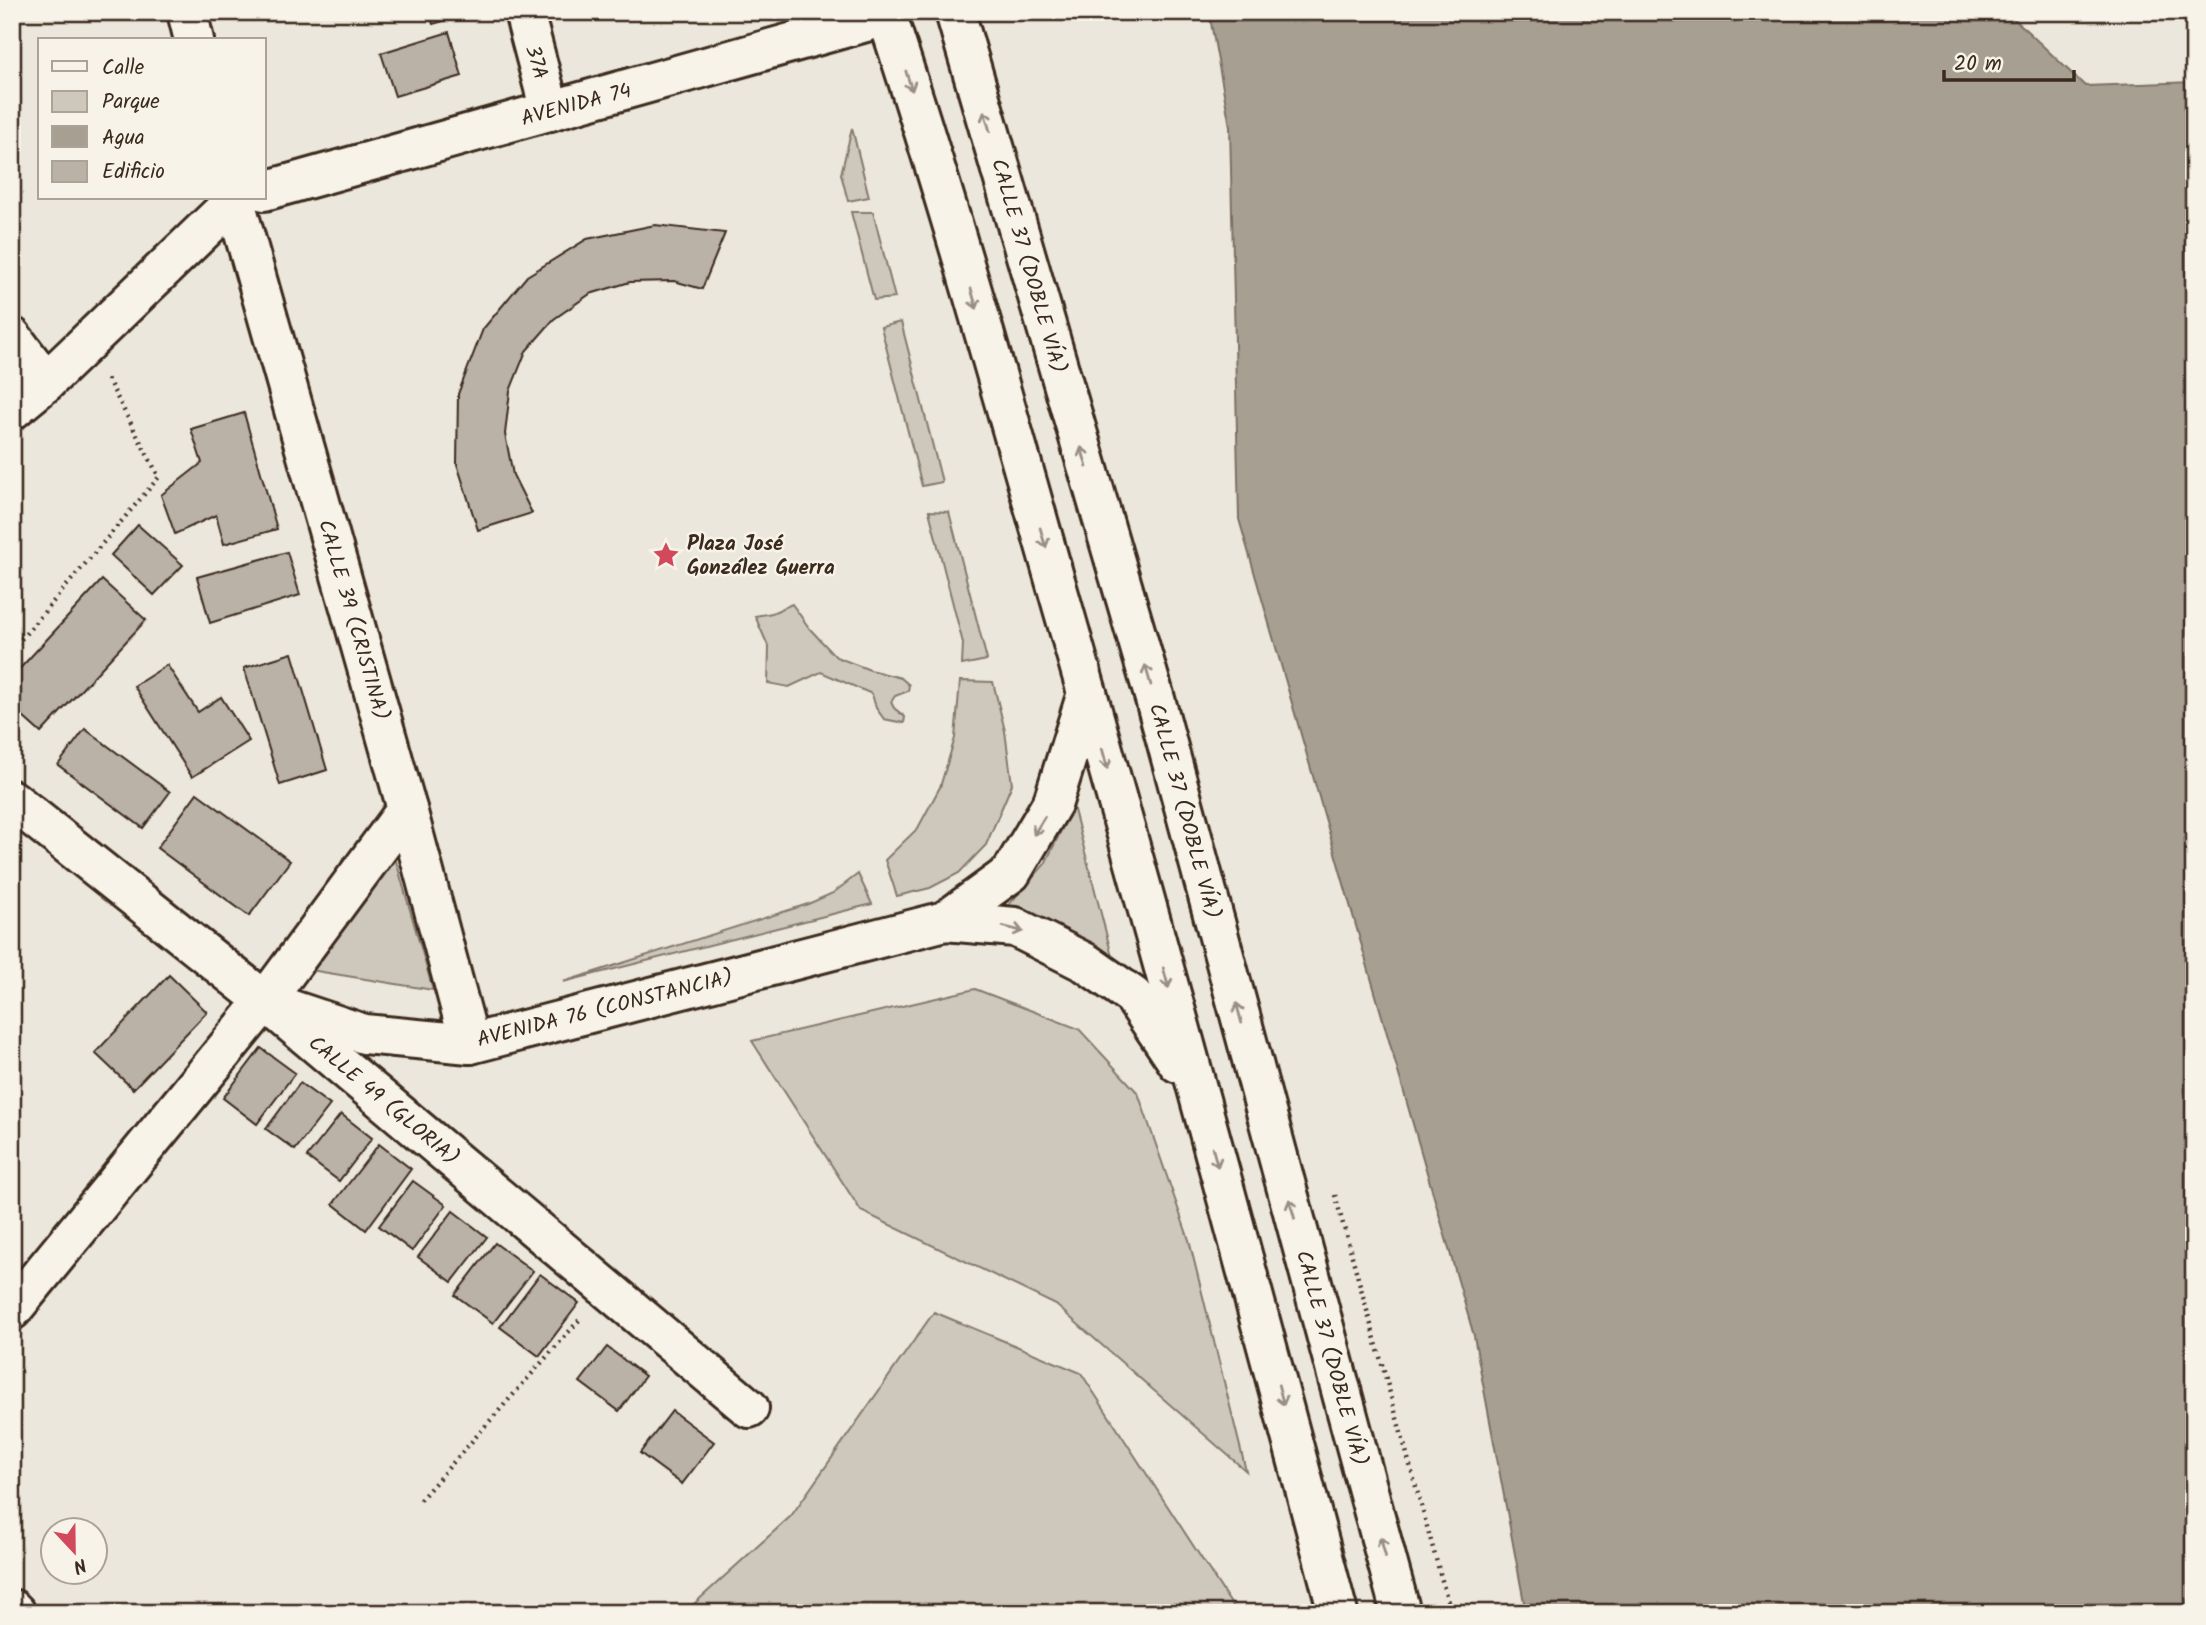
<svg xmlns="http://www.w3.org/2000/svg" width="2206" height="1625" font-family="Kalam,sans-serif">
<rect width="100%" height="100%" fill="#ece7dc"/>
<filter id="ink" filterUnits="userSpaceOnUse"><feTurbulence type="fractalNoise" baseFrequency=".0143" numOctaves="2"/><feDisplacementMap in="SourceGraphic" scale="14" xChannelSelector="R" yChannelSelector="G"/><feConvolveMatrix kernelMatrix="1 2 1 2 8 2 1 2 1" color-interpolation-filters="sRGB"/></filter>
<g filter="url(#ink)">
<g fill="#cec8bc" stroke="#84796d" stroke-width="2">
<path d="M852,128L869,197L848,201L841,174Z"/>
<path d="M851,212H873L895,298L874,300Z"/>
<path d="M901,322L942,482L922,486L881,327Z"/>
<path d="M929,511L949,512L987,660L962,665L963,643Z"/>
<path d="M792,604L810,629L836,657L870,670L901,678L909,685L908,691L895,696L891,702L894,708L905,717L904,723L884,719L876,708L872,694L821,672L789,687L768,683L769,648L755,616L772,613Z"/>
<path d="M960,681L993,682L1005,731L1012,784L986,845L959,873L930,888L897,896L885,860L918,828L940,787L955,738Z"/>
<path d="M1073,806L1112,956L1069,932L1004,910L1045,864Z"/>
<path d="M394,854L433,990L310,970Z"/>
<path d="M858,874L872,904L563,982L808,904L833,893Z"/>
<path d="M975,989L1079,1029L1138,1093L1189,1240L1246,1471L1056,1305L861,1211L752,1041Z"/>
<path d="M934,1312L1081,1373L1237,1613H684L791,1516Z"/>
</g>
<path fill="#a89f93" stroke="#7c7064" stroke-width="2" d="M1209,12H2007L2085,86L2194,82V1613H1526L1474,1336L1239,519L1230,126Z"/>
<g fill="#bab2a7" stroke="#3b2a1e" stroke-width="2">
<path d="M429,12H468V14L433,24Z"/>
<path d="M555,12H583L557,20Z"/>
<path d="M449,32L462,76L395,96L381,53Z"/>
<path d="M655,225L725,233L702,289L674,281L630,282L590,294L554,319L526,351L510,391L505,434L513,475L532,513L478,530L457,464L458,394L483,329L527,276L587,239Z"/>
<path d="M244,413L277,529L224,544L216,515L175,534L161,495L202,463L191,429Z"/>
<path d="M138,525L183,565L154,595L111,555Z"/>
<path d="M287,552L300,595L210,623L197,577Z"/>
<path d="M102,580L146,620L41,733L12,707V677Z"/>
<path d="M292,653L327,770L280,785L244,668Z"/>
<path d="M167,665L198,712L221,697L249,741L192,777L134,686Z"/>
<path d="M85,729L170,792L143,828L58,765Z"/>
<path d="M197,793L290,861L249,916L157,848Z"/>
<path d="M169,975L207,1012L133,1089L95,1053Z"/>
<path d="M261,1048L295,1073L257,1124L223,1098Z"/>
<path d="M300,1083L330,1105L295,1150L266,1129Z"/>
<path d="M341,1114L372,1138L339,1181L307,1157Z"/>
<path d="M379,1144L411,1169L366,1230L333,1204Z"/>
<path d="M413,1181L446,1205L412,1251L379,1226Z"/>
<path d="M453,1211L487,1237L452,1282L418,1257Z"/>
<path d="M495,1243L533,1271L493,1323L455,1295Z"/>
<path d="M540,1274L579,1303L539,1356L500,1327Z"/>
<path d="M607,1347L645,1376L619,1411L580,1382Z"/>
<path d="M672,1411L714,1442L682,1484L640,1453Z"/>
</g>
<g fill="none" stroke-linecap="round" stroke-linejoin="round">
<defs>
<g id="minor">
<path d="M187,12L194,40"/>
<path d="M524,12L550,111"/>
<path d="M264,191L887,16"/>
<path d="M234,198L407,809L470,1044"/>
<path d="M12,337L46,382"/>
<path d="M12,410L46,382L235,200L241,198"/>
<path d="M266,1002L749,1408"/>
<path d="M12,1310L265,1001L407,809"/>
<path d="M12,1609L16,1613"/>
</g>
<path id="tertiary" d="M12,800L265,1001L364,1034L470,1044L945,921"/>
<g id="trunk">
<path d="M955,12L1155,699L1401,1613"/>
<path d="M887,16C949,204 1002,394 1056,584C1154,926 1247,1269 1338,1613"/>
<path d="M945,921L1015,927L1086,963L1133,996L1178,1063"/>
<path d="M945,921L1011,873L1053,802L1087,693"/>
</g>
</defs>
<use href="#minor" stroke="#3b2a1e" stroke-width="44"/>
<use href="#tertiary" stroke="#3b2a1e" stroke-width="44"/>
<use href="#trunk" stroke="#3b2a1e" stroke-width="44"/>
<g stroke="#3b2a1e" stroke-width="4.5" stroke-dasharray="2 5" stroke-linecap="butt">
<path d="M12,650L159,477L107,378"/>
<path d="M1335,1195L1451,1613"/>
<path d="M420,1500L581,1318"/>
</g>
<use href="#minor" stroke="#f7f3e8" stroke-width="38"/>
<use href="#tertiary" stroke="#f7f3e8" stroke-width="38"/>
<use href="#trunk" stroke="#f7f3e8" stroke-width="38"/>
</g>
<defs><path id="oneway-shaft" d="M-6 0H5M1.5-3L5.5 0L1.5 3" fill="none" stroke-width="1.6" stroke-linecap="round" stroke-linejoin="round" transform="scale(1.75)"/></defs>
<g stroke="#998e83">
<use href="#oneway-shaft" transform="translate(909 81) rotate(72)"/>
<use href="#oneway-shaft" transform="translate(987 121) rotate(-106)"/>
<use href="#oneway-shaft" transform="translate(974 299) rotate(74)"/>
<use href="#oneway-shaft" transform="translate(1084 457) rotate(-106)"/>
<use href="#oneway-shaft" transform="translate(1043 538) rotate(74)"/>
<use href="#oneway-shaft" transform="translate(1148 675) rotate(-106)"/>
<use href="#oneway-shaft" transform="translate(1105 759) rotate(75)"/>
<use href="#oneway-shaft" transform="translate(1039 826) rotate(121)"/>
<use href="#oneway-shaft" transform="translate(1013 929) rotate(14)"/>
<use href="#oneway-shaft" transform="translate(1166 978) rotate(75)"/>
<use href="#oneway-shaft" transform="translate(1239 1013) rotate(-105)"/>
<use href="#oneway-shaft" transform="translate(1215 1157) rotate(74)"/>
<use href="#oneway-shaft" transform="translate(1292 1209) rotate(-105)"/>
<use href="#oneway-shaft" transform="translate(1281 1395) rotate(75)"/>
<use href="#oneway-shaft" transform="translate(1383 1547) rotate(-105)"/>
</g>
</g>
<defs>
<symbol id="sight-bare" viewBox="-9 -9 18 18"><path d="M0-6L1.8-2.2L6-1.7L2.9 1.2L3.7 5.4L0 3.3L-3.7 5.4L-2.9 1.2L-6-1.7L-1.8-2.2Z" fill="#d1495b" stroke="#f7f3e8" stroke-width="2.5" paint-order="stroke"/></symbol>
</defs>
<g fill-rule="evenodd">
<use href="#sight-bare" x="647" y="536" width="38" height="38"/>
</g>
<g text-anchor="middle" stroke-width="5" stroke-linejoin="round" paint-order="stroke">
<g font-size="21" fill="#3b2a1e" stroke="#f7f3e8">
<text transform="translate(537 62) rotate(75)" y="7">37A</text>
<text transform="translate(576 104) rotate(-15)" y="7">AVENIDA 74</text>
<text transform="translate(1029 266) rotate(74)" y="7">CALLE 37 (DOBLE VÍA)</text>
<text transform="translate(354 620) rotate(74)" y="7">CALLE 39 (CRISTINA)</text>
<text transform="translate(1185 811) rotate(75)" y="7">CALLE 37 (DOBLE VÍA)</text>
<text transform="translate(605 1008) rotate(-14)" y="7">AVENIDA 76 (CONSTANCIA)</text>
<text transform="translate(384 1100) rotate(40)" y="7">CALLE 49 (GLORIA)</text>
<text transform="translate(1332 1358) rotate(75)" y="7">CALLE 37 (DOBLE VÍA)</text>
</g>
<g font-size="21" font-weight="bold" fill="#3b2a1e" stroke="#f7f3e8" text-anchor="start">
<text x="687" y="550">Plaza José<tspan x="687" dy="24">González Guerra</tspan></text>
</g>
</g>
<rect width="2206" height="1625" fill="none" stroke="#f7f3e8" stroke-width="42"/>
<rect x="21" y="21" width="2164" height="1583" fill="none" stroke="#3b2a1e" stroke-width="2.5" filter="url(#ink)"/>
<rect x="38" y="38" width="228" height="161" fill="#f7f3e8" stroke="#aca397" stroke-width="2"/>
<rect x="52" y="61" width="35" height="10" fill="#f7f3e8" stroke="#aca397" stroke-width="2"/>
<text x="102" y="74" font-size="21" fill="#3b2a1e">Calle</text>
<rect x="52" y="91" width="35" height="21" fill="#cec8bc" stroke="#aca397" stroke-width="2"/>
<text x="102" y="108" font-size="21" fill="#3b2a1e">Parque</text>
<rect x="52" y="126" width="35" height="21" fill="#a89f93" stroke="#aca397" stroke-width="2"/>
<text x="102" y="144" font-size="21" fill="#3b2a1e">Agua</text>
<rect x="52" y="161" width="35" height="21" fill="#bab2a7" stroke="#aca397" stroke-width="2"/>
<text x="102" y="178" font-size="21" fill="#3b2a1e">Edificio</text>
<g transform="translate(74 1551) rotate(158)"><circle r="33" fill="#f7f3e8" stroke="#aca397" stroke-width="2"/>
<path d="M0-5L12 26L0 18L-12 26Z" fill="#d1495b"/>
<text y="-10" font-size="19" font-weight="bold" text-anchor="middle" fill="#3b2a1e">N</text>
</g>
<path d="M1944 70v10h130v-10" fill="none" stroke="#3b2a1e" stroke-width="3.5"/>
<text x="1954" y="70" font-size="21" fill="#3b2a1e" stroke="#f7f3e8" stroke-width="5" paint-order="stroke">20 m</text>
</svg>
